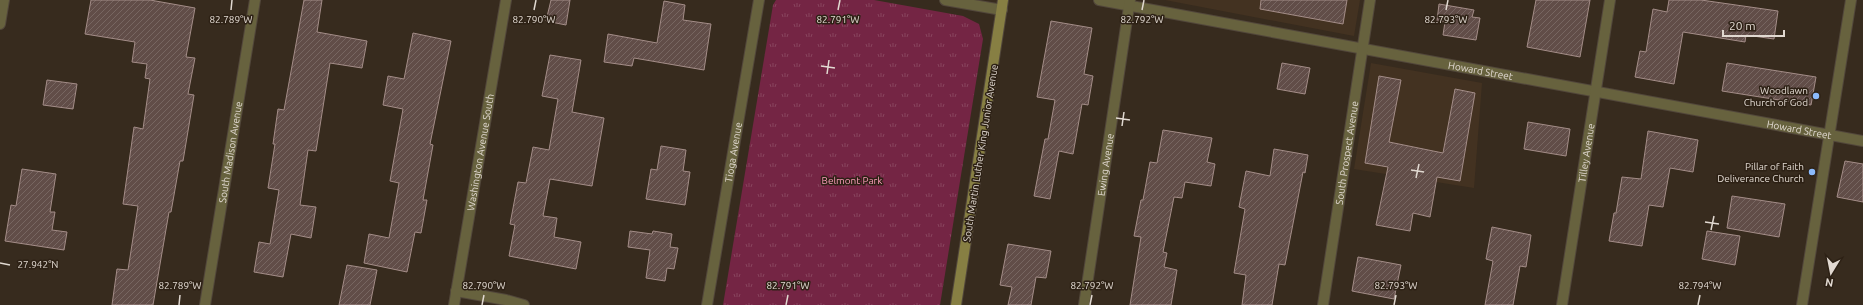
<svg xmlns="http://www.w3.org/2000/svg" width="1863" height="305" font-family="Ubuntu,sans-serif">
<defs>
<pattern id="park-tufts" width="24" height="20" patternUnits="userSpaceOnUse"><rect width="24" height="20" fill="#742544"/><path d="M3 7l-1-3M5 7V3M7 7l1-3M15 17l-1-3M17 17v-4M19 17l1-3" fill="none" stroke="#88445e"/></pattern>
<pattern id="building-hatch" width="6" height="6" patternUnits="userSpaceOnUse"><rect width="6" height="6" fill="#614d48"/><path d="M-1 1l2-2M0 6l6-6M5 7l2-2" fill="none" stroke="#776661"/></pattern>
</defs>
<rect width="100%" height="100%" fill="#372b1e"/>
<g fill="#433221">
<path d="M1165,0H1360L1354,36Z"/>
<path d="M1371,63L1482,83L1474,188L1354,169Z"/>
</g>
<path fill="url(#park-tufts)" d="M776,0H874L963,16L979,24L983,39L940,305H723L773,5Z"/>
<g fill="url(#building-hatch)" stroke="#a48d88">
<path d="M91,0H150L195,8L186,57L195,58L188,94L194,95L183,161H180L171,212H169L153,305H112L117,269L128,270L138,206L123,204L134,127L143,129L150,79L145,78L147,64L132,62L135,42L85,34Z"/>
<path d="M304,0H322L317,32L367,41L362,68L330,63L316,151L308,150L300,205L316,207L311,238L291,234L283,277L254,272L259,242L270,244L279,190L268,188L275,144H273L278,109L284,110Z"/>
<path d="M551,0H570L566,25L546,21Z"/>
<path d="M1261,0H1347L1343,24L1260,9Z"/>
<path d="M1536,0H1590L1580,57L1527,47Z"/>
<path d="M1669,0H1701L1778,11L1774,39L1746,35L1745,42L1683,32L1674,84L1635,77L1640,51L1646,52L1653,9L1667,12Z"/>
<path d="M664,1L685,5L683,20L711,24L704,70L634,58L632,66L604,62L608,34L657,43Z"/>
<path d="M1439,4L1474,10L1472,17L1480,18L1476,40L1443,35L1445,22L1437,21Z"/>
<path d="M1051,21L1092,28L1084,74L1093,76L1088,105L1082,104L1073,154L1059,151L1050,199L1034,196L1045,139H1048L1055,100L1037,97Z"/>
<path d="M413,33L451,41L430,144L433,145L423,200H427L421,233L415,232L407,272L364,263L369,234L389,238L399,183L390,181L403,109L383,105L388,76L404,79Z"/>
<path d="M550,55L581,60L572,112L604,118L592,186L550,179L543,216L557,218L554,237L581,242L576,269L509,256L515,225L510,224L518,182L526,183L533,147L549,150L558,99L542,96Z"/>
<path d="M1282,63L1310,68L1305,94L1277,89Z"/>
<path d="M1727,63L1816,77L1811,105L1722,91Z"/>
<path d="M1379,76L1401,80L1389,142L1443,153L1455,89L1475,93L1460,181L1437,177L1430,217L1413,213L1410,231L1376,225L1388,167L1365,163Z"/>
<path d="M47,80L77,84L73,109L43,105Z"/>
<path d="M1528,122L1570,129L1566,156L1524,149Z"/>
<path d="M1163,130L1212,138L1207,162L1215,164L1211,186L1185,182L1182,198L1174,197L1163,252L1167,253L1164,267L1177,270L1171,305H1130L1141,237L1134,236L1141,200H1143L1150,162L1157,163Z"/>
<path d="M1648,131L1698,140L1693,172L1670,168L1663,207L1649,205L1642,246L1609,241L1614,213H1616L1622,177L1641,179Z"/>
<path d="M661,146L686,150L683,171L690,172L685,205L646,199L651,169L657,170Z"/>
<path d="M1274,149L1308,155L1305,173L1303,172L1285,265L1279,264L1272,305H1242L1246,275L1234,273L1245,209L1239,207L1246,171L1270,176Z"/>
<path d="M1845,161L1863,164V202L1837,197Z"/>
<path d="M22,169L56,174L50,212H55L52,230L67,232L64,250L5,241L11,205L16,206Z"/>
<path d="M1732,196L1785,204L1779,237L1727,228Z"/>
<path d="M1492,227L1531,235L1526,267L1520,266L1513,305H1485L1493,261L1486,259Z"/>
<path d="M630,231L652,234L653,231L672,234L670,247L678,248L674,269L667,268L665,281L646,278L650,250L628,247Z"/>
<path d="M1707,231L1740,236L1735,265L1702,259Z"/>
<path d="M1008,244L1051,251L1046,278L1036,277L1031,305H1008L1012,287L1000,285Z"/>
<path d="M1358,257L1401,265L1394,299L1352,291Z"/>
<path d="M347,265L377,270L370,305H339Z"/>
</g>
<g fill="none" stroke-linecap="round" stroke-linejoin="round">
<defs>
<g id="street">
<path d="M945,0L1002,10"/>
<path id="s1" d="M1099,0L1863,141"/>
<path d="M0,24L4,0"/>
<path d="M456,291L506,300L524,305"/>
<path id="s2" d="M205,305L255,0"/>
<path id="s3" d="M454,305L506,0"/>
<path id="s4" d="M707,305L759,0"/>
<path id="s5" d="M1084,305L1130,0"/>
<path id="s6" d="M1323,305L1370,0"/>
<path id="s7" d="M1562,305L1610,0"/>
<path d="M1802,305L1851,0"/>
</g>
<path id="secondary" d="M956,305L1003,0"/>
</defs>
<use href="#street" stroke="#52473b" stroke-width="12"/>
<use href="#secondary" stroke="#52473b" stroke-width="12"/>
<use href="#street" stroke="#67623e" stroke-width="10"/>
<use href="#secondary" stroke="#877f43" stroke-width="10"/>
</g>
<path fill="none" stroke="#e1d9d1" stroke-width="1.5" d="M231,10L232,0M534,10L536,0M838,10L840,0M1142,10L1144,0M1446,10L1448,0M821,66L835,68M827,74L829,60M1116,118L1130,120M1122,126L1124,112M1411,170L1424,172M1416,178L1419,164M1705,222L1719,224M1711,230L1714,216M0,263L10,265M179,305L180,295M482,305L484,295M786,305L788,295M1090,305L1092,295M1394,305L1396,295M1698,305L1700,295"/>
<g fill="#8bbafc" stroke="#2d2115" stroke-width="1.5">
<circle cx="1816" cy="96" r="4"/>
<circle cx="1812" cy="172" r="4"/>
</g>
<g text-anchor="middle" stroke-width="3" stroke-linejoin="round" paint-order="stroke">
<g font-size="10" fill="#e1d9d1" stroke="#2d2115">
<text dy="4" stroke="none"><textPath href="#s1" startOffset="388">Howard Street</textPath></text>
<text dy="4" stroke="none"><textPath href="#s1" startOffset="712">Howard Street</textPath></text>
<text dy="4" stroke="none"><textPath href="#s2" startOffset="155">South Madison Avenue</textPath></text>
<text dy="4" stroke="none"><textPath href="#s3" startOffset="155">Washington Avenue South</textPath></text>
<text dy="4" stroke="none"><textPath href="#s4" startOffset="155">Tioga Avenue</textPath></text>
<text dy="4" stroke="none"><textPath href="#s6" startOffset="154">South Prospect Avenue</textPath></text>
<text dy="4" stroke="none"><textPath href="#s7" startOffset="154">Tilley Avenue</textPath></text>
<text transform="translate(980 153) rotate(-81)" y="4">South Martin Luther King Junior Avenue</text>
<text dy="4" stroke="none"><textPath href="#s5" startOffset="142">Ewing Avenue</textPath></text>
</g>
<g font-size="10" fill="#e1d9d1" stroke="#2d2115" text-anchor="end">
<text x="1808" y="94">Woodlawn<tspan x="1808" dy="12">Church of God</tspan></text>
<text x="1804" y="170">Pillar of Faith<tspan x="1804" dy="12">Deliverance Church</tspan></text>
</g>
<g font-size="10" fill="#fe9ebd" stroke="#2d2115">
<text x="852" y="184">Belmont Park</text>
</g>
</g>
<g font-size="10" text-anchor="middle" fill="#e1d9d1" stroke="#2d2115" stroke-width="3" stroke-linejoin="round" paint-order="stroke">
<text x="231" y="23">82.789°W</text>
<text x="534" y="23">82.790°W</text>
<text x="838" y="23">82.791°W</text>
<text x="1142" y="23">82.792°W</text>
<text x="1446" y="23">82.793°W</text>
<text x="38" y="268">27.942°N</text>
<text x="180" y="289">82.789°W</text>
<text x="484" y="289">82.790°W</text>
<text x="788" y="289">82.791°W</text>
<text x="1092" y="289">82.792°W</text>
<text x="1396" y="289">82.793°W</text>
<text x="1700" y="289">82.794°W</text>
</g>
<g transform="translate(1831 273) rotate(190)" stroke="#2d2115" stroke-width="3" paint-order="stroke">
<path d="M0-3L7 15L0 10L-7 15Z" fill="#e1d9d1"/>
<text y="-6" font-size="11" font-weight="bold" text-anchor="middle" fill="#e1d9d1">N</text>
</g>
<path d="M1723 30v6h61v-6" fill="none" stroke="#e1d9d1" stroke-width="2"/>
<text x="1729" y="30" font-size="12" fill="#e1d9d1" stroke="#2d2115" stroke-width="3" paint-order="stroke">20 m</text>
</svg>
